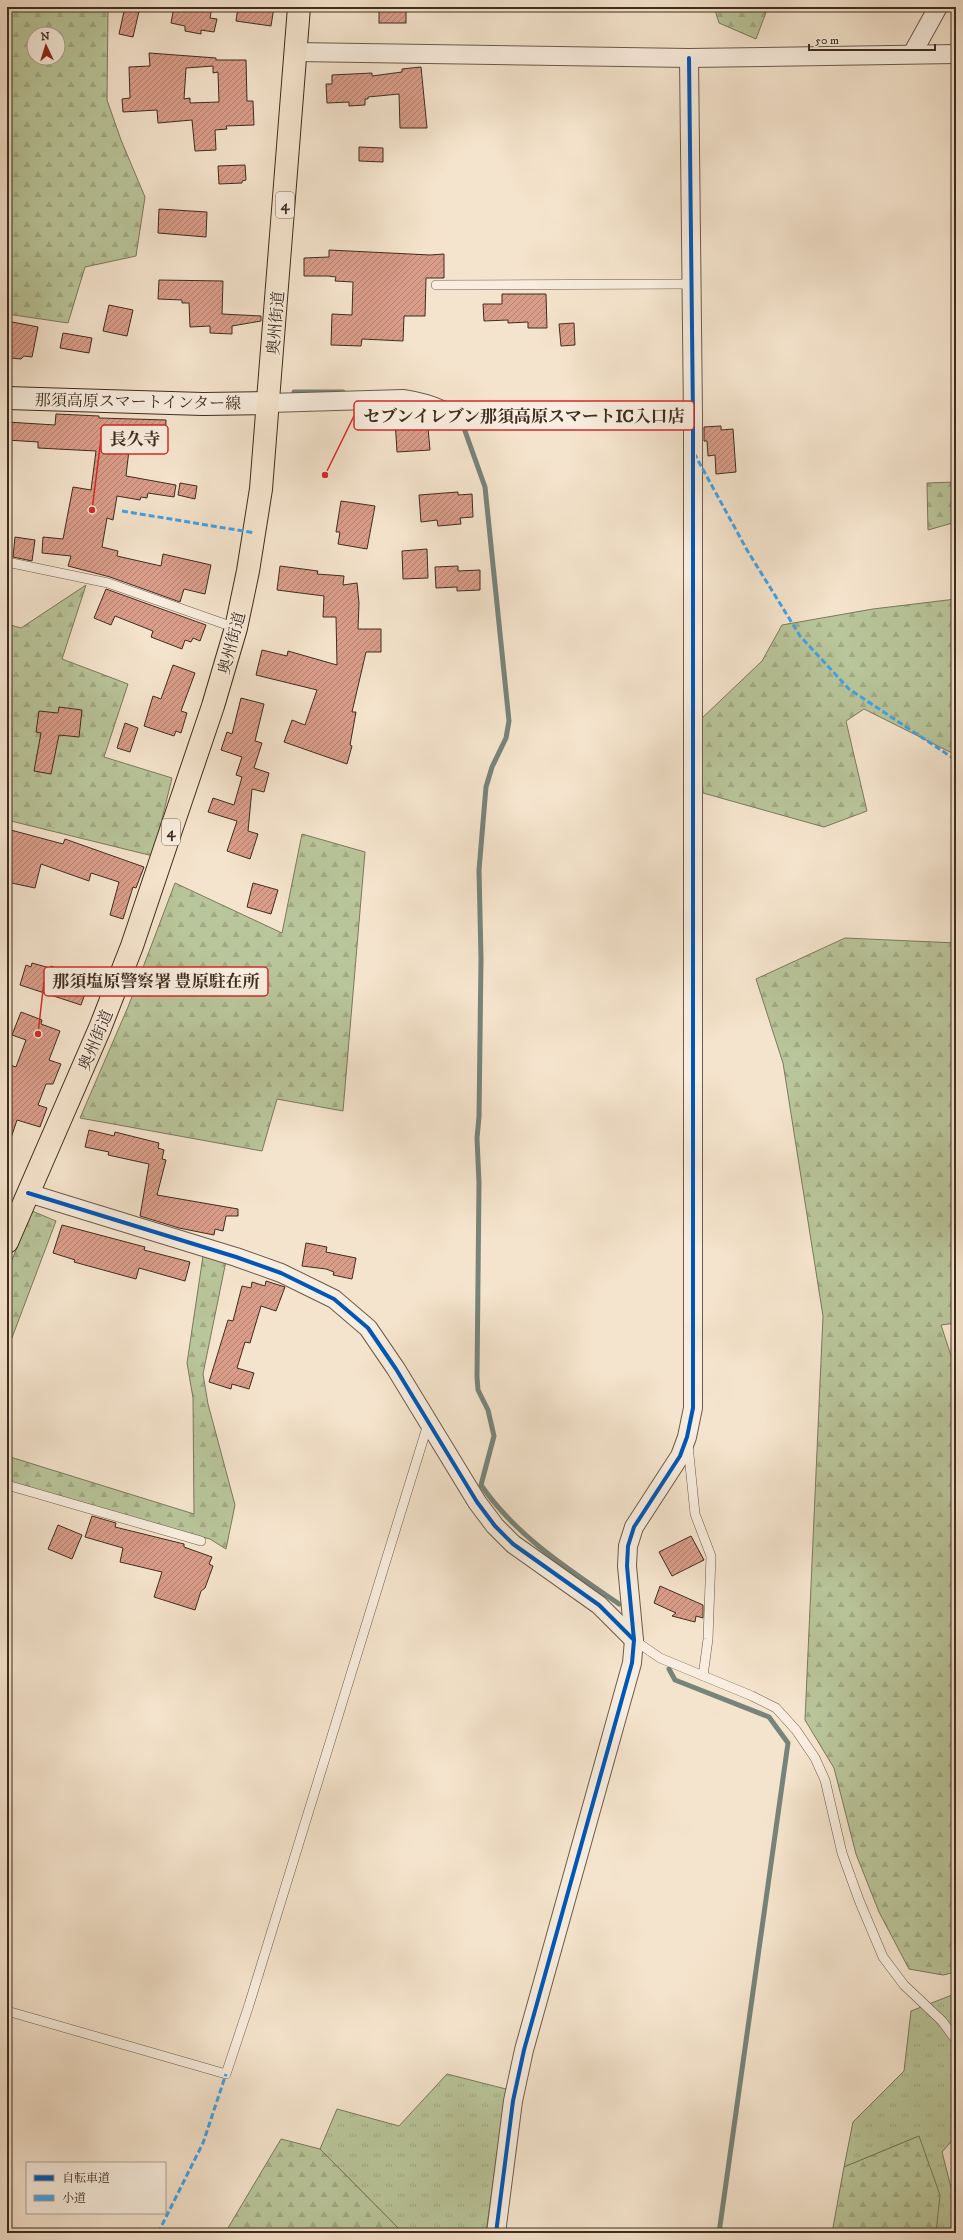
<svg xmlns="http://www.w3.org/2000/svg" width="963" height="2240" font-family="'IM FELL DW Pica','Noto Serif JP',serif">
<defs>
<pattern id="grass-tufts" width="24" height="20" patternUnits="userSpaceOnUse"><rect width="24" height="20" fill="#b9c59a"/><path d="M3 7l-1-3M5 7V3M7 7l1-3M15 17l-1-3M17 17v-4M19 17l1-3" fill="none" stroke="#a0a984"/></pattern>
<pattern id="forest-firs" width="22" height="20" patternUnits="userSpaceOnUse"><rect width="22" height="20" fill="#b9c59a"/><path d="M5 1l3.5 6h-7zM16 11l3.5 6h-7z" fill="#a0a984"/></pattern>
<pattern id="building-hatch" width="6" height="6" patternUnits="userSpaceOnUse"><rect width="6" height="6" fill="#da9d8a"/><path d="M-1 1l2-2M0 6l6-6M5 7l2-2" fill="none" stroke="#b28070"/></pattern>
</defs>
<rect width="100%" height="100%" fill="#f5e4cd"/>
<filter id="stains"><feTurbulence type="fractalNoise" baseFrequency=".005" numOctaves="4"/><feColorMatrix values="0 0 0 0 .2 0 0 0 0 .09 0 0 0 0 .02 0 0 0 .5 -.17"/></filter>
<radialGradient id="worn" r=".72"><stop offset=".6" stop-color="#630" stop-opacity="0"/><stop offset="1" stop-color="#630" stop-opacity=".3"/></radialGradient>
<g fill="url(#grass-tufts)" stroke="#7c785c">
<path d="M952,1995L956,2002V2136L942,2152L956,2207V2233H936L919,2136L844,2167L853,2122L904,2071L911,2011Z"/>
<path d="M447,2074L506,2089L486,2233H403L320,2149L337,2109L399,2126Z"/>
</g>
<g fill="url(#forest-firs)" stroke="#7c785c" fill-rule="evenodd">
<path d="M7,7H108L107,100L121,140L145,197L136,256L85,267L68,323L7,314ZM34,34H58V58H34Z"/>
<path d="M714,7H768L756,39L719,23Z"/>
<path d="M956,482V522L928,530L927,483Z"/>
<path d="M86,585L62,659L128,684L104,757L172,778L153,856L7,820V624L21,628Z"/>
<path d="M956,599V755L864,709L846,721L867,811L824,827L703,793L699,721L762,661L782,625L873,609Z"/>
<path d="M302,834L365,852L343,1111L277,1099L262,1151L80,1118L128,1007L175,883L282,933Z"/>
<path d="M845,938L956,943V1323L941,1325L956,1371V1972L943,1975L909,1969L879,1912L856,1854L834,1768L805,1720L823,1316L783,1063L756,979Z"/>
<path d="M32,1211L56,1221L7,1351V1272Z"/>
<path d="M203,1256L226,1261L203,1374L208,1404L235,1505L226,1549L210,1539L7,1485V1456L194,1514L193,1398L187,1363Z"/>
<path d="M919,2136L940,2195L936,2233H832L844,2167Z"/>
<path d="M281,2139L320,2149L403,2233H225Z"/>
</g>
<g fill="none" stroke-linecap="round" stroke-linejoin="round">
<g stroke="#77847a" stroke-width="5">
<path d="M294,392H343"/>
<path d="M465,431L485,487L509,721L506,738L492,767L486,787L479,870L481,959L479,1117L477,1138L479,1183L477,1377L478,1390L488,1410L494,1436L481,1485C516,1536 568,1569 619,1604"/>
<path d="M669,1669L675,1680L769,1717L788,1743L719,2233"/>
</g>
</g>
<g fill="url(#building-hatch)" stroke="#3f2c1e" fill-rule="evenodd">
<path d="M125,7H140L133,37L119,34Z"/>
<path d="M174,7H212L210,18L217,19L214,32L201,30V34L185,31V26L171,23Z"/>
<path d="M238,7H274L271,26L236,21Z"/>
<rect x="379" y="7" width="27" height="16"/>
<path d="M149,53L216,58V60H246L247,101H253L254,125L226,126L227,129L215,130L216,150L195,151L192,120L158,123L157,110L123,112L122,99L130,98L129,67L150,66ZM213,66V73L218,72L219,102L190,103V98L184,99L186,68Z"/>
<path d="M421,67L427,128H400L399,94L368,97V99H365V105L349,106V102L327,103L326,84H332V75L372,73V76L402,72V69Z"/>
<path d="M359,147L383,148V162L359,161Z"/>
<path d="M245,165L246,180L242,181V183L219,184L218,166Z"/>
<path d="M159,209L207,212L206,237L158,233Z"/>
<path d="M329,250L430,255L444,254V278H426L425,316H404L403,341L362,339L361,346L331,345L332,314L352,315L353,282L335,281L336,277L328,276H304V258L329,257Z"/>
<path d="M159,280L223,281L222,314L261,316V321L232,326V334L210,333V326L190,327L189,303H182V300L158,299Z"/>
<path d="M502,294H546L547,328H528V322L508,323V320L484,321L483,304H502Z"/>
<path d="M109,305L133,310L127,336L103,331Z"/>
<path d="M7,321L38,327L32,357L24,356L21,359L11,358L10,354L7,353Z"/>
<path d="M574,323L575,345L561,346L559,324Z"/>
<path d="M63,333L92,338L89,353L60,348Z"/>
<path d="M56,414L99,416V418L166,420L165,451L129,450L126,476L176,485L174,497L148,493L147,498L141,497L140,500L117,496L113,520L107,518L102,547L118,551L117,556L161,566L163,554L211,565L205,594L184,589L180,602L110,577L68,566L71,556L42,553L43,537L63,539L73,487L91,490L96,451L38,448V442L7,440V422L55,425Z"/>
<path d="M427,417L430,450L397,452L395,420Z"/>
<path d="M721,426V430L733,429L736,472L716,474L715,455L708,456L707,441H704V427Z"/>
<path d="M180,483L197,486L195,499L178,495Z"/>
<path d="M458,492V495L472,494L473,517L460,518L461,524L438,526L437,520L421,522L419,495Z"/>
<path d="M341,501L375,506L367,549L338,544L340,532H336Z"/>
<path d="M15,537L35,540L32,561L13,557Z"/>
<path d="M427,549L428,578L403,579L402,551Z"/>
<path d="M280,566L318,571L317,574L344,576L343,585L357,583L359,603L358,629H381V652H366L352,712H356L350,745L352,746L347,764L284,742L292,720L305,725L317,690L256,675L262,650L287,656L288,651L337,665L336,617H323L324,596L277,590Z"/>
<path d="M458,566V571L480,570V590L457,591V587L436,588L435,567Z"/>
<path d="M106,589L206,625L200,641L193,638L191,642L185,640L182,649L151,637L153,631L115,616L111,625L94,618Z"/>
<path d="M173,665L195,673L181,711L187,713L181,733L176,731L174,736L144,726L153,696L161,699Z"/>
<path d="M241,698L264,704L255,741L262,743L254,768L269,773L264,792L252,789L248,831L258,834L250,859L227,851L237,821L208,812L213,798L234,805L242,777L236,775L242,757L221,750L227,732L232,734Z"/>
<path d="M59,707L82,710L79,737L59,735L51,774L34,771L41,733L36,732L39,711L58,713Z"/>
<path d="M125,723L138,728L130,752L117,748Z"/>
<path d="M7,829L63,844L65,839L144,867L136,888L133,887L123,919L110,915L119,882L91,873L89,881L41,864L35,888L7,882L11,859L7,858Z"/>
<path d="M253,883L278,890L271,914L247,907Z"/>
<path d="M32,963L50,968L51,966L90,980L81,1005L20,985L26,965L31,967Z"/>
<path d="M21,1012L42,1020L41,1024L60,1031L49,1060L61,1064L53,1084H46L38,1105L47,1108L40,1127L17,1120L9,1144L7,1064L16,1067L26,1040L12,1035Z"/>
<path d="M89,1130L114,1136L115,1132L159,1143L158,1148L164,1150L162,1159L166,1160L157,1195L238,1209V1216H226L223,1231L215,1229L214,1235L179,1228L140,1216L149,1164L108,1155L109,1152L85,1147Z"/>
<path d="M62,1225L145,1247L144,1250L190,1262L185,1281L139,1268L136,1279L74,1262L75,1260L53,1253Z"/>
<path d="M306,1243L327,1247L326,1252L356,1258L352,1279L333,1275L334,1272L326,1269L302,1266Z"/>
<path d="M266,1281L285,1287L276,1311L261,1306L250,1343L245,1342L237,1368L254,1373L249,1389L232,1384L231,1389L209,1382L228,1320L233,1321L242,1286L251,1288L252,1282L265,1286Z"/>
<path d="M92,1516L116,1523L115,1527L184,1544V1547L212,1557L209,1564L213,1566L205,1588L201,1591L195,1610L154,1597L162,1572L120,1562L123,1548L85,1537Z"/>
<path d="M58,1525L82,1535L72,1559L48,1549Z"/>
<path d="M691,1536L704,1560L672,1576L659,1552Z"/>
<path d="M660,1586L703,1605V1618L696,1616L695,1622L672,1616L676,1613L654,1603Z"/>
</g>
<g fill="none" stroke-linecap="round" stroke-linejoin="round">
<defs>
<g id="lane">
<path d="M436,285L692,284"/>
<path d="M7,562L108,583L236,628"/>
<path d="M688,1445L695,1514L711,1556L708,1639L703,1676"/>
<path d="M7,1485L201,1541"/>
<path d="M634,1640L660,1658L752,1696L776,1708L796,1730L815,1758L825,1780L842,1853L859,1900L883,1957L904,1985L942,2021L956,2040"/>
<path d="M7,2011L226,2074L249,2005L428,1424"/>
</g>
<g id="street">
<path d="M296,52L689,58L956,54"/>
<path d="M912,54L938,7"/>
<path d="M269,403L403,399C416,401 429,404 442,410C451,414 458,418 468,420L693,417"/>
<path d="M28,1193L236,1257L281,1273L334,1299L368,1328L396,1369L477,1502L495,1526L513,1544L599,1605L634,1640"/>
<path d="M496,2233L513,2101L524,2050L632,1663L634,1640L627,1566L628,1546L634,1527L680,1456L687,1437L693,1408V417L689,58"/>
</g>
<path id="secondary" d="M7,398L203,404L269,403"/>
<path id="highway" d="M7,1242L100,1028L132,946L171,830L213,706L236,628L248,571L261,489L299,7"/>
</defs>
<use href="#lane" stroke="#6c5a4a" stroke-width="10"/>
<use href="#street" stroke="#6c5a4a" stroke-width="20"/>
<use href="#secondary" stroke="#3f2c1e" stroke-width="24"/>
<use href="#highway" stroke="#3f2c1e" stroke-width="24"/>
<use href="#lane" stroke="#f8edde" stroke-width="9"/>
<use href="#street" stroke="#f8edde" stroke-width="18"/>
<use href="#secondary" stroke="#f8edde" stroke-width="22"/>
<use href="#highway" stroke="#f5e4cd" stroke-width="22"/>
<g stroke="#3fa3ea" stroke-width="3" stroke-dasharray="6 3" stroke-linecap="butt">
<path d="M694,453L747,550L800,636L849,689L956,760"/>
<path d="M122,511L255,533"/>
<path d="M158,2233L203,2143L226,2074"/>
</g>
<defs>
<g id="cycleway">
<path d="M28,1193L236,1257L281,1273L334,1299L368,1328L396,1369L477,1502L495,1526L513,1544L599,1605L634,1640"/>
<path d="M496,2233L513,2101L524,2050L632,1663L634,1640L627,1566L628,1546L634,1527L680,1456L687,1437L693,1408V417L689,58"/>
</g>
</defs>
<use href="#cycleway" stroke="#f8edde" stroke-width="6"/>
<use href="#cycleway" stroke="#0057b8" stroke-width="4"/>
</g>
<g text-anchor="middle" stroke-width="3" stroke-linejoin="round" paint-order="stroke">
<g fill="#f8edde" stroke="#766658" stroke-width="1">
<rect x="276" y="192" width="18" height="26" rx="3"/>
<rect x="162" y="819" width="18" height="26" rx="3"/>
</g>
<g font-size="15" font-weight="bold" fill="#3f2c1e">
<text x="285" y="210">4</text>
<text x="171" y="837">4</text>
</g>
<g font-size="16" fill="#3f2c1e" stroke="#f8edde">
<text transform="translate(275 323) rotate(-85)" y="6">奥州街道</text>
<text transform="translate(138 401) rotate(1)" y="6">那須高原スマートインター線</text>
<text transform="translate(231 643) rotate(-75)" y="6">奥州街道</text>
<text transform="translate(95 1040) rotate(-67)" y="6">奥州街道</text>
</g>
</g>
<path fill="none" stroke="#d62828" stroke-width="1.5" d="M325 475L354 416M92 510L101 439M38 1034L44 981"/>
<g fill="#d62828" stroke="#f8edde" stroke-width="1.5">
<circle cx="325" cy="475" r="4"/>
<circle cx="92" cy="510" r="4"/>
<circle cx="38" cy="1034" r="4"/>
</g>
<g fill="#f8edde" stroke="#d62828" stroke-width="1.5">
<rect x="354" y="401" width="340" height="29" rx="4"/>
<rect x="101" y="425" width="67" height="29" rx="4"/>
<rect x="44" y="967" width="224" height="29" rx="4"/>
</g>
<g font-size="17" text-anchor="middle" font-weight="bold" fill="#3f2c1e">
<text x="524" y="422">セブンイレブン那須高原スマートIC入口店</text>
<text x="135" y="445">長久寺</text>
<text x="156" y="987">那須塩原警察署 豊原駐在所</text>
</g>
<rect width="963" height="2240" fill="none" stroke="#f5e4cd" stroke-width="24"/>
<rect x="8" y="8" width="947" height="2224" fill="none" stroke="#3f2c1e" stroke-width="2"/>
<rect x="12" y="12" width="939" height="2216" fill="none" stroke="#3f2c1e"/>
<rect x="26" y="2162" width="140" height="52" fill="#f8edde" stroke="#aea091"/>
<rect x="34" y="2175" width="20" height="6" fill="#0057b8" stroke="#aea091"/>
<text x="62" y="2182" font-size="12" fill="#3f2c1e">自転車道</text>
<rect x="34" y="2195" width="20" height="6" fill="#3fa3ea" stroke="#aea091"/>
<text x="62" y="2202" font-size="12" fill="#3f2c1e">小道</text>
<g transform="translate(46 46) rotate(356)"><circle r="19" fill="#f8edde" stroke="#aea091"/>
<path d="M0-3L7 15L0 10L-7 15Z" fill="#8f2418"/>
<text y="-6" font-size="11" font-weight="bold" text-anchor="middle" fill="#3f2c1e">N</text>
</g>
<path d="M809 44v6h126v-6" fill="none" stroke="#3f2c1e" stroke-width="2"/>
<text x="815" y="44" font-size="12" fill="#3f2c1e" stroke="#f8edde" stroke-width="3" paint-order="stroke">50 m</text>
<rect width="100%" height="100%" filter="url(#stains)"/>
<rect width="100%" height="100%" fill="url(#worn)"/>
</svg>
